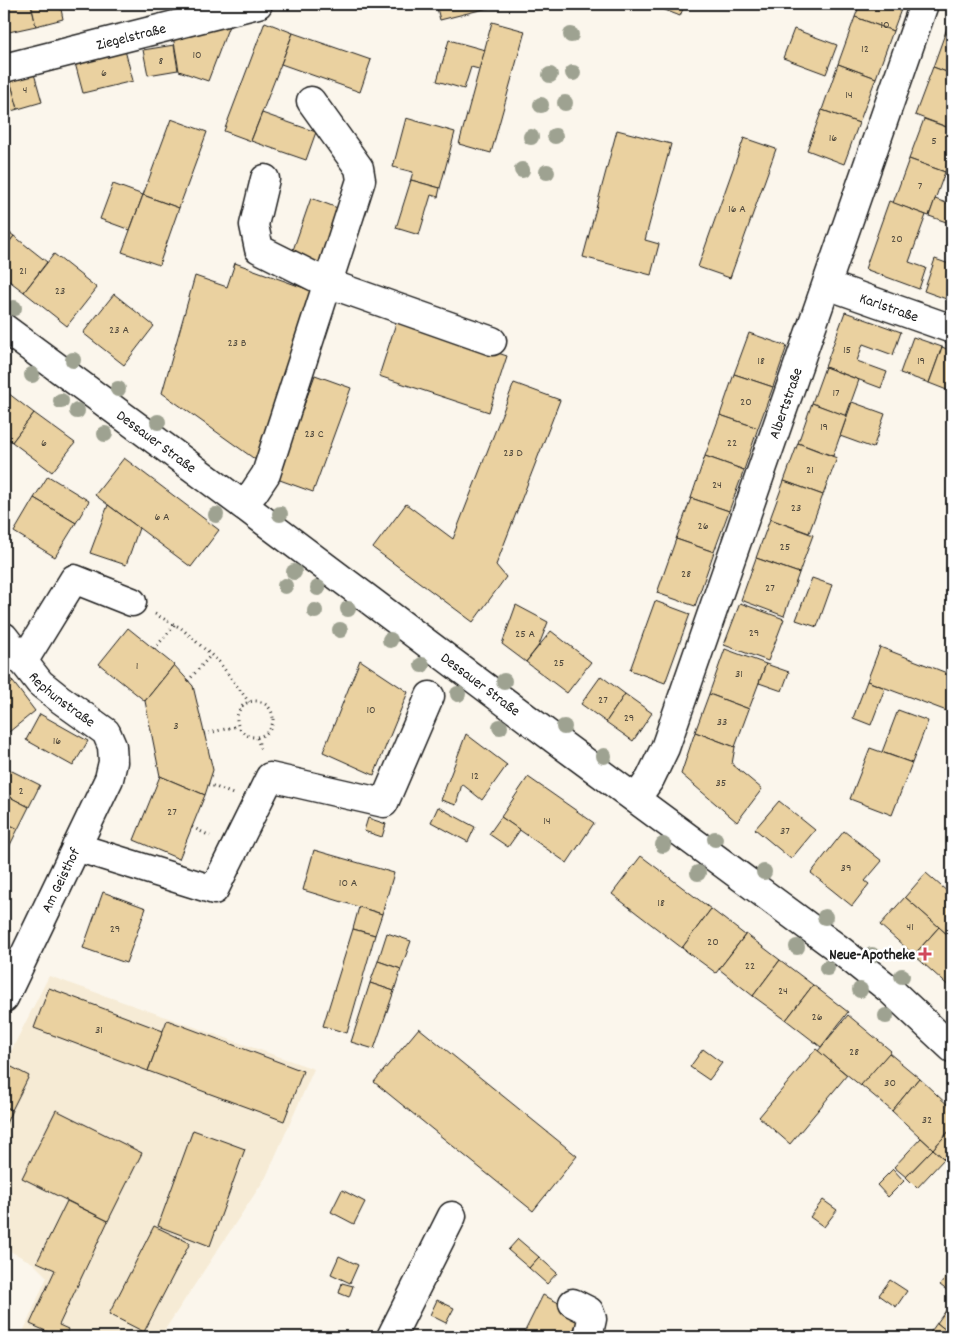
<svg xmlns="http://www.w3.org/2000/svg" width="956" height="1341" font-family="Dekko,sans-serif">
<rect width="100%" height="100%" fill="#fbf6ec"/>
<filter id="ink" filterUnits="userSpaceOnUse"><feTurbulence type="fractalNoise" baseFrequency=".02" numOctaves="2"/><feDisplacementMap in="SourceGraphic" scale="10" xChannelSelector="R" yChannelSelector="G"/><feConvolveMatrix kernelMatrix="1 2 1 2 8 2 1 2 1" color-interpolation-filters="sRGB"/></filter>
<g filter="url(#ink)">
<path fill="#f6ebd5" d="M49,976L314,1069L266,1177L160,1337H21L47,1277L33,1263L4,1248V1065Z"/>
<g fill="#ead1a0" stroke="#1c1c1c">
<path d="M4,4H31L36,26L4,33Z"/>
<path d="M31,4H60L63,19L36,26Z"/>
<path d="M436,4H504L440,20Z"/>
<path d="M656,4H685L680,16L655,6Z"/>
<path d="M860,4H903L893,31L855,17Z"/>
<path d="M855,17L893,31L876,78L838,64Z"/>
<path d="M951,17L952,18V74L933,67Z"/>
<path d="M265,22L293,33L251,141L224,131Z"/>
<path d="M492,22L525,31L491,153L459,144Z"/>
<path d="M230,23L208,81L179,71L173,36Z"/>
<path d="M794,29L837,45L826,74L783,58Z"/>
<path d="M293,33L371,60L360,92L281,64Z"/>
<path d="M449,40L485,50L479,69L471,67L464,89L437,81Z"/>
<path d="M174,45L178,70L148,75L143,50Z"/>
<path d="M125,50L133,81L83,93L75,63Z"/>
<path d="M838,64L876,78L859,123L822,110Z"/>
<path d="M933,67L952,74V129L915,115Z"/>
<path d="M33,70L42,102L18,109L9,77Z"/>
<path d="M9,77L18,109L4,113V79Z"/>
<path d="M822,110L859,123L844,164L807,150Z"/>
<path d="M262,113L316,132L306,160L251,141Z"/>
<path d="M406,118L455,132L440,188L411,180L410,182L413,172L393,167Z"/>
<path d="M171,119L207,132L179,208L143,195Z"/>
<path d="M924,119L952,129V151L945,172L909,159Z"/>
<path d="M617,130L671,144L645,240L659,244L651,275L583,257Z"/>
<path d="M744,138L776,149L730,278L698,267Z"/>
<path d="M909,159L945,172L929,216L893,203Z"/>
<path d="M411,180L440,188L438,197L431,195L419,235L396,228Z"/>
<path d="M113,184L143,195L130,230L100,219Z"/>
<path d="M143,195L179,208L159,265L122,252Z"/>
<path d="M311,198L343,210L324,264L292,253Z"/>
<path d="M935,199L952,205V224L929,216Z"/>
<path d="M889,201L926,215L909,262L926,268L919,289L865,269Z"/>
<path d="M4,229L14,236L4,249Z"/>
<path d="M14,236L47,262L24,292L4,277V249Z"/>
<path d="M54,254L97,288L67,326L24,292Z"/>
<path d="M935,259L952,265V301L924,291Z"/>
<path d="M235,263L315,292L256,460L162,393L195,276L227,287Z"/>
<path d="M114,294L154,326L124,365L83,333Z"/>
<path d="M845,312L901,332L893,355L863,344L857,361L887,372L881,388L825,367Z"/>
<path d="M397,320L507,356L489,412L379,376Z"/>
<path d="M749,333L787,346L773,387L734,374Z"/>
<path d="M913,337L942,347L929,383L900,373Z"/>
<path d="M942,347L952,351V392L929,383Z"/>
<path d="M825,367L859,380L846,416L812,403Z"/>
<path d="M734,374L773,387L758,428L720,415Z"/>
<path d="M315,375L351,388L313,492L277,479Z"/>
<path d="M514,383L560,400L496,565L506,577L473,622L373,548L406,504L453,539Z"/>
<path d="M4,390L34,413L12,442L4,435Z"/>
<path d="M852,402L885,414L873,448L840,436Z"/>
<path d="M812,403L847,416L833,456L798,443Z"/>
<path d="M34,413L75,443L52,472L12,442Z"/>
<path d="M720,415L758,428L744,470L705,456Z"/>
<path d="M798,443L837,458L823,495L784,481Z"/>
<path d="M705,456L744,470L729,511L691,498Z"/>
<path d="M124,458L219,530L191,567L95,495Z"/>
<path d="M48,476L89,501L76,523L34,498Z"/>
<path d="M784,481L823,495L809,533L770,519Z"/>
<path d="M34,498L76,523L55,557L14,532Z"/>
<path d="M691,498L729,511L714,552L676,539Z"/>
<path d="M108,505L139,528L126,565L90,553Z"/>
<path d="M770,519L813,535L799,573L756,558Z"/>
<path d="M676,539L714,552L695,606L657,593Z"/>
<path d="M756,558L799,573L784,616L741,600Z"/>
<path d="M812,578L832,585L817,627L796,620Z"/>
<path d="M655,601L690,614L665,683L630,670Z"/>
<path d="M740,603L784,619L768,661L724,645Z"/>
<path d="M516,605L548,622L539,645L526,662L502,644Z"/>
<path d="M128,628L174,665L145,701L99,664Z"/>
<path d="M551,631L591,662L567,693L526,662Z"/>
<path d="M880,647L952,675V713L867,681Z"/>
<path d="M725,649L766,664L749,709L709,694Z"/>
<path d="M360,660L408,692L374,775L323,752Z"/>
<path d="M766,664L789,672L782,691L759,683Z"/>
<path d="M174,665L193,686L213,770L205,795L160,776L145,701Z"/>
<path d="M4,671L13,682L4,689Z"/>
<path d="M601,676L625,694L606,722L581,704Z"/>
<path d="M867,681L885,688L871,725L853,718Z"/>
<path d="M13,682L35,711L4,736V689Z"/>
<path d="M625,694L652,713L633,741L606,722Z"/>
<path d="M709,694L749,709L735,747L695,732Z"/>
<path d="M898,710L928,721L912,763L882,752Z"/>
<path d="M40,714L88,741L73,766L26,740Z"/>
<path d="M695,732L735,747L732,764L762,789L737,822L681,774Z"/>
<path d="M466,734L507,765L482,800L462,784L456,805L441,800Z"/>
<path d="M870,748L912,763L892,815L850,799Z"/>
<path d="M4,767L40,785L29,807L4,794Z"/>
<path d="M160,776L205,795L179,859L134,840Z"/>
<path d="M528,777L594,823L567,863L501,817Z"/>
<path d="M4,794L29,807L18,829L4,822Z"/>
<path d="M779,801L815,830L791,859L755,829Z"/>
<path d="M438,807L475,827L468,842L431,822Z"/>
<path d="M501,817L520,830L508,847L489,834Z"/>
<path d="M368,818L386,824L382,837L364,831Z"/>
<path d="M4,822L18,829L7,851L4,850Z"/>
<path d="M844,831L882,861L865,881L869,884L852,906L811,873Z"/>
<path d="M314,850L394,873L382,914L303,890Z"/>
<path d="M641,856L711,909L682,948L612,894Z"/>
<path d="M926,873L949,893L952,890V934L950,937L905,897Z"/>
<path d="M103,892L146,908L126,963L83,948Z"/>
<path d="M905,897L939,927L914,955L880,925Z"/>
<path d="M359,907L382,914L375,935L353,929Z"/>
<path d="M711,909L745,935L716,973L682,948Z"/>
<path d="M939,927L952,939V989L914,955Z"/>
<path d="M353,929L375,935L347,1033L323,1026Z"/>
<path d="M387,933L411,941L401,969L378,961Z"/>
<path d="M746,934L780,960L753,996L719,969Z"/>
<path d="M780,960L813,985L786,1020L753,996Z"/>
<path d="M378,961L401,969L394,991L370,983Z"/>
<path d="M370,983L394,991L374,1049L351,1042Z"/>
<path d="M813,985L848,1012L821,1047L786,1020Z"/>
<path d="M49,988L163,1031L148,1071L34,1028Z"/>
<path d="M848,1015L891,1051L861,1086L818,1051Z"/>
<path d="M167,1020L303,1071L284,1121L148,1071Z"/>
<path d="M419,1028L577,1156L533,1211L374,1082Z"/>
<path d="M703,1049L722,1063L709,1080L690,1067Z"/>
<path d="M816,1049L847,1075L790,1144L759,1117Z"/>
<path d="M889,1053L919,1078L892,1111L861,1085Z"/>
<path d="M6,1064L29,1076L12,1110L4,1106V1068Z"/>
<path d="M919,1078L952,1109V1128L933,1149L892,1111Z"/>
<path d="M4,1106L12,1110L4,1128Z"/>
<path d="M56,1110L142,1153L108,1221L22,1178Z"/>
<path d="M952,1128V1166L933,1149Z"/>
<path d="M193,1130L245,1149L210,1246L158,1226Z"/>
<path d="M921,1138L933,1149L906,1177L894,1167Z"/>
<path d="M933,1149L944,1159L917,1188L906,1177Z"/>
<path d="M893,1169L904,1181L888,1197L877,1185Z"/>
<path d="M342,1190L365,1202L354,1224L331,1212Z"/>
<path d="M823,1200L837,1210L824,1227L810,1217Z"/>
<path d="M67,1201L108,1221L59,1325L68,1329L65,1337H59L30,1324L55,1270L37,1262Z"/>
<path d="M154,1226L190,1243L144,1332L109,1314Z"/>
<path d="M518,1239L539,1257L529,1268L508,1250Z"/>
<path d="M339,1256L358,1265L350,1283L331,1274Z"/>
<path d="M539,1257L557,1273L547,1284L529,1268Z"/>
<path d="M952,1270V1294L940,1285Z"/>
<path d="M890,1280L907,1291L896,1307L879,1295Z"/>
<path d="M342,1283L353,1286L349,1297L339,1293Z"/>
<path d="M543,1295L581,1314L570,1337H522Z"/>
<path d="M437,1300L454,1308L446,1323L430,1315Z"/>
<path d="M952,1302V1335L937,1323Z"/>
<path d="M937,1323L952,1335V1337H927Z"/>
</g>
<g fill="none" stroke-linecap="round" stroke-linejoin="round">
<defs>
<g id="minor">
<path id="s1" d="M4,68L258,4"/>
<path d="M265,179L254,225L259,249L327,283L492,341"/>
<path id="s2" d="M827,285L952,329"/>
<path id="s3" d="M4,328L243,505L561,744L840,950L889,989L952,1048"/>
<path d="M243,505L254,492L266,474L361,180L359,168L311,101"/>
<path id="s4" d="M4,637L40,683L60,699L106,732L112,746L113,762L109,779L4,998"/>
<path d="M23,662L74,579L132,602"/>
<path id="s5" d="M636,799L650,779L665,748L924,4"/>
<path d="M76,847L214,890L270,777L384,803L430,696"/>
<path d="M573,1303L589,1311L592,1319L588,1337"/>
<path d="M391,1337L452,1216"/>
</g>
</defs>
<use href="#minor" stroke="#1c1c1c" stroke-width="31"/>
<g stroke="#1c1c1c" stroke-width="3" stroke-dasharray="1 4" stroke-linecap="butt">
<path d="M155,614L181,628L219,662L249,702"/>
<path d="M154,649L175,625"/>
<path d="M188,681L211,655"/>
<circle cx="255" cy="719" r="18"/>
<path d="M204,734L238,726"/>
<path d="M257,738L262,752"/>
<path d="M208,784L233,794"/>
<path d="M192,827L210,836"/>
</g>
<use href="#minor" stroke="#fff" stroke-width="28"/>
</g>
<g fill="#9ea291">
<circle cx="571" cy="35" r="8"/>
<circle cx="573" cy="73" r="8"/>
<circle cx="550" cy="75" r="8"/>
<circle cx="565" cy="103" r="8"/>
<circle cx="541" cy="105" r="8"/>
<circle cx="555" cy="136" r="8"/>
<circle cx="531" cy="137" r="8"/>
<circle cx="522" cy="170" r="8"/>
<circle cx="547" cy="172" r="8"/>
<circle cx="14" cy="308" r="8"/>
<circle cx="73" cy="360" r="8"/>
<circle cx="32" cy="375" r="8"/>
<circle cx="118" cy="389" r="8"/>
<circle cx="61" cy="401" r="8"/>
<circle cx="77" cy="411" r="8"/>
<circle cx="158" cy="422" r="8"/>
<circle cx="105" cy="434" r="8"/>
<circle cx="280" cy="514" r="8"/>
<circle cx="216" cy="515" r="8"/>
<circle cx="294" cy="572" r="8"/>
<circle cx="285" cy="586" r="8"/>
<circle cx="318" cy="588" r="8"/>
<circle cx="348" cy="609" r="8"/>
<circle cx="315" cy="611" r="8"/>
<circle cx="340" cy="630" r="8"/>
<circle cx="390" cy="640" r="8"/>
<circle cx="422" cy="665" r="8"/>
<circle cx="504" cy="681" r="8"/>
<circle cx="458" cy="694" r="8"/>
<circle cx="500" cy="727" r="8"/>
<circle cx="564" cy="727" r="8"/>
<circle cx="604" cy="756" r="8"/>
<circle cx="715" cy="839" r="8"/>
<circle cx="663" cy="845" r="8"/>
<circle cx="764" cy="872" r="8"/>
<circle cx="698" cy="873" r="8"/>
<circle cx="825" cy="917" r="8"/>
<circle cx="797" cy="947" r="8"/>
<circle cx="872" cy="955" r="8"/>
<circle cx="827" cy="968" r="8"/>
<circle cx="902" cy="976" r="8"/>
<circle cx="860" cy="990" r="8"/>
<circle cx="886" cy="1016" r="8"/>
</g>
</g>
<path fill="#d1495b" stroke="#fff" stroke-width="2" d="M922.5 946.5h5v5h5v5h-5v5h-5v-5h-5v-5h5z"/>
<g text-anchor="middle" stroke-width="5" stroke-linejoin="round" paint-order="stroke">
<g font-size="12" fill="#50493d">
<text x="885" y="28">10</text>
<text x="865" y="52">12</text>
<text x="197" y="58">10</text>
<text x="161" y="64">8</text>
<text x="104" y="76">6</text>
<text x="25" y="93">4</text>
<text x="849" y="98">14</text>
<text x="833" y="141">16</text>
<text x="934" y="144">5</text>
<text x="920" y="189">7</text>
<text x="737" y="212">16 A</text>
<text x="897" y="242">20</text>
<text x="23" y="274">21</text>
<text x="60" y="294">23</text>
<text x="119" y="333">23 A</text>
<text x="237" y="346">23 B</text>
<text x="847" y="353">15</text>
<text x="761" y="364">18</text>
<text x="921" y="364">19</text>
<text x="836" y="396">17</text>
<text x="746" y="405">20</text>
<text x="824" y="430">19</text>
<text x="314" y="437">23 C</text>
<text x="44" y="446">6</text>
<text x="732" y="446">22</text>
<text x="513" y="456">23 D</text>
<text x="810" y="473">21</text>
<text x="717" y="488">24</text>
<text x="796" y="511">23</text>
<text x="162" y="520">6 A</text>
<text x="703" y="529">26</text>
<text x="785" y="550">25</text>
<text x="686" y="577">28</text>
<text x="770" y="591">27</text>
<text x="754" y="636">29</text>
<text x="525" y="637">25 A</text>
<text x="559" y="666">25</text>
<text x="137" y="669">1</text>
<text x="739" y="677">31</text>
<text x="603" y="703">27</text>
<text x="371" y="713">10</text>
<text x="629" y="721">29</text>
<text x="722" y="725">33</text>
<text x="176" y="729">3</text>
<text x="57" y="744">16</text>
<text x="475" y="779">12</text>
<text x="721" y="786">35</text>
<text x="21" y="794">2</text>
<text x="172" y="815">27</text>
<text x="547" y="824">14</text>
<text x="785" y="834">37</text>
<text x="846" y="871">39</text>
<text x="348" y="886">10 A</text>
<text x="661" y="906">18</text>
<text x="910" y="930">41</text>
<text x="115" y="932">29</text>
<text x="713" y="945">20</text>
<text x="750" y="969">22</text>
<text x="783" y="994">24</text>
<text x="817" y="1020">26</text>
<text x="99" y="1033">31</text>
<text x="854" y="1055">28</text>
<text x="890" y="1086">30</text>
<text x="927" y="1123">32</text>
</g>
<g font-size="15" fill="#1c1c1c" stroke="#fff">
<text dy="5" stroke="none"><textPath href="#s1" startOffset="131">Ziegelstraße</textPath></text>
<text dy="5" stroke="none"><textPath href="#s2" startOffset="66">Karlstraße</textPath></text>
<text dy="5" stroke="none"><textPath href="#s5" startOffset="424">Albertstraße</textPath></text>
<text dy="5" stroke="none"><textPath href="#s3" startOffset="190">Dessauer Straße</textPath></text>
<text dy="5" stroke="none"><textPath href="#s3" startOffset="595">Dessauer Straße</textPath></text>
<text dy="5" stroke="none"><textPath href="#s4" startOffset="86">Rephunstraße</textPath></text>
<text transform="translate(60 880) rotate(-64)" y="5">Am Geisthof</text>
</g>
<g font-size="15" font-weight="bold" fill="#1c1c1c" stroke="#fff" text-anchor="end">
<text x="915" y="959">Neue-Apotheke</text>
</g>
</g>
<rect width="956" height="1341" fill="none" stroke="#fff" stroke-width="20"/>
<rect x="10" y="10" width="936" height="1321" fill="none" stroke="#1c1c1c" stroke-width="2" filter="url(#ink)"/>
</svg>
